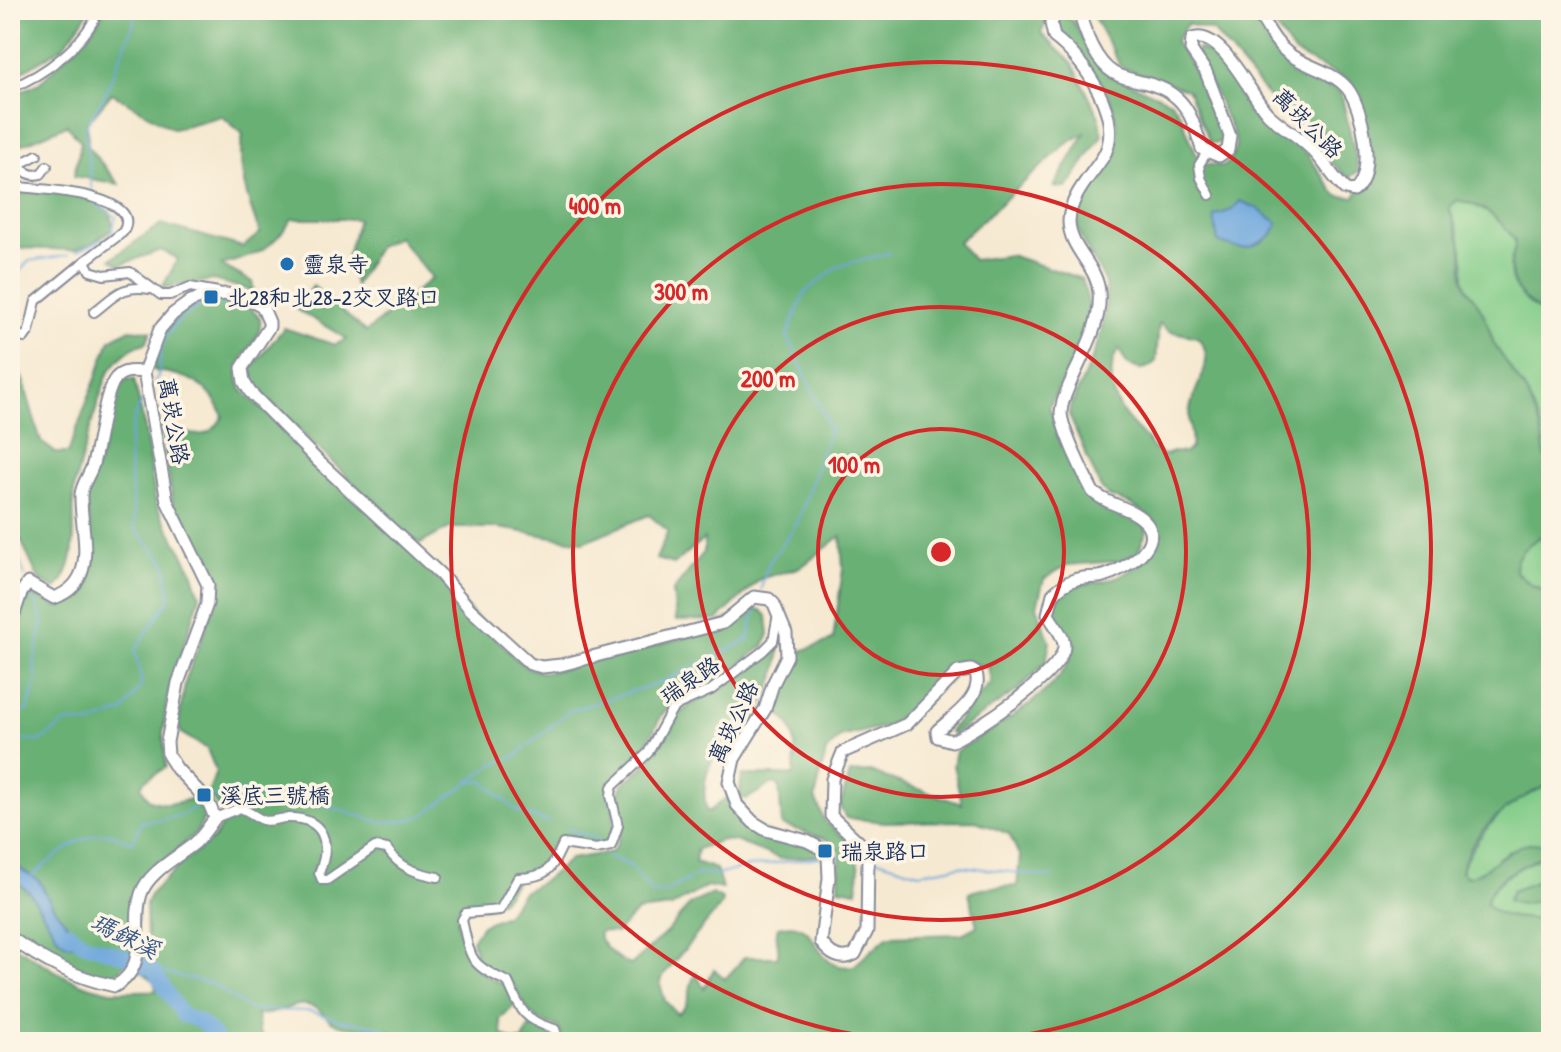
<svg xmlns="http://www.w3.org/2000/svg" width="1561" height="1052" font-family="'Patrick Hand','LXGW WenKai TC',sans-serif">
<rect width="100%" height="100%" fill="#fcf5e5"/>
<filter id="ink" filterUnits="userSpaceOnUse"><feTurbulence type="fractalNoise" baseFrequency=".0125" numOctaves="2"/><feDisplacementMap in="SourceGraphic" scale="16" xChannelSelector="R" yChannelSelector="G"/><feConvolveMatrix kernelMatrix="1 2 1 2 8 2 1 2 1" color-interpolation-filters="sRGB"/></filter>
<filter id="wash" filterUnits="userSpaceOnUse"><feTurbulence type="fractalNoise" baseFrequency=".006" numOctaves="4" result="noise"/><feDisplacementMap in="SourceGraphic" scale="32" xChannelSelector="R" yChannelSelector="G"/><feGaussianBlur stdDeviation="1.8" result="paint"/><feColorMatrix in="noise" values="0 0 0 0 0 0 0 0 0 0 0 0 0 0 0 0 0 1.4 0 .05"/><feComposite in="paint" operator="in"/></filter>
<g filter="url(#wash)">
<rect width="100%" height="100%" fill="#f6e9d1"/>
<g fill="#82cc88" stroke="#4e7e73" stroke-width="2">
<path d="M1457,200C1476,203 1512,223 1515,243C1516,250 1512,255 1511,261C1505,289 1531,306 1551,319V467L1545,456L1541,428L1527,393L1494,344L1485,317L1464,284V264L1458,231L1449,208Z"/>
<path d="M1551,531V590L1549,591C1535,589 1525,579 1515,571C1514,550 1535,540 1551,531Z"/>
<path d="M1551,784V876L1512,891L1508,898L1551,899V920C1533,918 1488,921 1486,899C1502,874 1522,867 1546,854L1531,845L1507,852L1481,872L1472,876L1462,875V867C1483,825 1507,802 1551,784Z"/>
</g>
<g fill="#69b074" stroke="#427069" stroke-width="2" fill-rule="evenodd">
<path d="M10,10H90L63,47L10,79Z"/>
<path d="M104,10H1055L1051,12L1041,33L1073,64L1099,117L1102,135L1067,188L1054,187L1085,133L1065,145L958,242L973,260L1010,255L1082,279L1089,306L1084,338L1049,407L1092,503L1142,518L1147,531L1137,553L1120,561L1067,565L1044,579L1037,606L1050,642L1046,662L1018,690L953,734L949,731L991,682L988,666L957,661L919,702L887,726L840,737L826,752L815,798L825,822L854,845L859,869L857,891L839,888L840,851L826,839L782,825L779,785L773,783L747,799L739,797L742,775H794C795,741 800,728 771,707L798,652L833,640L843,569L841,536L801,567L760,579L717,620L676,621L673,591L704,552V539L674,564L656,559L668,531L649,515L583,542L499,528H449L420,544L397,526L258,389L249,371L284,328L335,345L347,339L296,309L313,286L366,332L432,278L398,237L378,246L355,286L347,256L358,219H292C269,251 259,255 221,265L252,282L254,291L213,280L162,288L178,259L161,250L120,265L111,259L161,224L243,247L260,233C248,203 236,166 243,134L222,116L173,129L112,93L87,123L88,147L119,184L74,176L81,142L67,125L14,148L10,143V96L40,83L93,29Z"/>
<path d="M1090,10H1246L1277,54L1341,93L1359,171L1348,178L1292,124L1213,31L1187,24L1175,42L1192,67L1220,135L1221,143H1210L1188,90L1121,67Z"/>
<path d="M1263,10H1551V319C1531,306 1510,292 1511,266C1511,257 1516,250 1515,241C1502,220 1481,203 1457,200L1449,208L1462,248L1463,278L1467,289L1477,302L1485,317L1494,344L1527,393L1541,428L1545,456L1551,467V531C1535,540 1514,550 1515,571C1525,580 1537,592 1551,590V784C1511,800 1473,828 1461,871L1466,877C1492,873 1520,829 1548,848L1546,854C1524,866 1493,875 1486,903C1498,921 1531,918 1551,920V957L1545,967V973L1551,978V1042H565L558,1027L542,1022L529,1012L512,983L491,971L476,958L472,940L482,925L506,915L523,892L548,878L570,859L612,852L618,841L620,832L622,815L617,802L620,791L624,783L650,761L664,732L689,705L716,691L758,662L778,640C786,669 757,716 743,741C709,743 699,783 707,811H710L726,798C736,804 739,819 752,826C772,836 798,842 820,849V855L781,859L735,841L722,840L697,849L695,862L716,869L722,889L707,886L671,907L637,911L617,933L602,931L598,934C602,947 619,961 631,965L669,930L690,904L712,894L722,899L721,905L664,974L660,984L665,1001L677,1014C693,1005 687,986 696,973L704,989L714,969L725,979L745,957H777C782,948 773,937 778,927C824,914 809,974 854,966L888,936L962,934L977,926L969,893L981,888L1017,886L1020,857L1009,834L976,821L885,822L846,818L840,807L850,773L870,772L962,804L953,765L956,751C987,733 1056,694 1069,660C1081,631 1034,615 1066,591C1078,582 1093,584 1107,580C1135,572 1161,555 1157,523L1130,504L1108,496L1100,487L1069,415L1070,407C1086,373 1109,329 1106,290C1104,264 1069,239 1079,210C1093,172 1127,157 1114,110C1108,89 1092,68 1078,53C1068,43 1061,38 1055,25L1058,19L1064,17L1073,21L1088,48L1117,78L1171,101L1180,114L1197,156L1204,164L1224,166L1231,161L1236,144L1234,135L1196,52L1198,48L1219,58L1262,116L1308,155L1333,191L1338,196L1354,197L1364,186L1358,96L1349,81L1294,53ZM1159,323L1169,331L1197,337C1221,361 1190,388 1189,416C1189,427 1193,437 1191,448L1185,453L1173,452L1165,455C1155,453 1153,447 1146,439C1138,430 1127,421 1121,410C1111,393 1107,365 1119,349L1127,364C1140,370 1145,372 1156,361Z"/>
<path d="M10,181L15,187L86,195L111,213L113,229L90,244L74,250L16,248L10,265Z"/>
<path d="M216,298L247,305L260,318C264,347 227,354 242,390L438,577L513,656L524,666L540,672H550L696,635L746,609L761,610L767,616L769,634L764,646L712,684L671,705L663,713L641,753L612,782L614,826L608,843L597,847L562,842C551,861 545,873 521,874C514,883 506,899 495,904C480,911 465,902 457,922C468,961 466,969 506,985L515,1005L500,1019L502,1034L514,1041L523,1040L530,1026L551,1034L554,1042H408C386,1022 369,1031 343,1026C326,1023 322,1006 306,1005C288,1003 279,1016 257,1014L259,1032L265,1042H10V943C40,961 76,989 112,991C127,992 141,990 156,991C155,976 146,978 138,968L147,939L146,903L151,893L184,861L214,838L224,821L221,810L208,794L216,771L207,749L181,733L178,725L186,679L213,608L216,581L173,505L161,425L164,422C189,435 207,445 223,416C211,385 187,374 155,371L153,367C159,329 180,307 216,298Z"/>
<path d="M130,329L151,331L146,343C131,346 118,359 109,372C104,379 75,479 74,490C71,525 82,560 56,589L39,580L10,516V353L23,380L41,442L56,453H68L110,340Z"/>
<path d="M125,379H134L145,429L156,505L192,571L200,596L168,694L163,734L166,767L144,781L141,786L148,799C164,806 174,804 191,799L204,813V819L198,830L138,889C137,908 139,934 132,952C128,960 122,972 112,974C83,981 31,946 10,930V876L30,893L59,939L68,945L82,943L53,907L39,881L10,862V639L27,596L38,597L56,607C89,594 92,553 89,521C89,513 85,504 86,496C88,483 97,468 101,455C110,429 107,401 125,379Z"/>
<path d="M1551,876V899L1522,904L1508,901L1512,891Z"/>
</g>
<g fill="#6ea7dd" stroke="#446b9e" stroke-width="2">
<path d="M1240,201L1255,207L1278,223C1275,237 1256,247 1243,248C1235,249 1225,244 1218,242L1214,216L1232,210Z"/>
<path d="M10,862L39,881L53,907L83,943L68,945L59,939L30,893L10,876Z"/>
</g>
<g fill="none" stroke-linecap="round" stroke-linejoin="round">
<g stroke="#6ea7dd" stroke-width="2">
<path d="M92,192L85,127L104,97L135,20V10"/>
<path d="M77,251L111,236L116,217L94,203"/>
<path d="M10,282L29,261L69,255"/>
<path d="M152,387C162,373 158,368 161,352C165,329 194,300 219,303C225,303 232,307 237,309"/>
<path d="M10,457L12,463L10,475"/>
<path d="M10,535L25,576"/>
<path d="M761,589L768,564L797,524L830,429L787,335L805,292L839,266L889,253"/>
<path d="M10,720L28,709L37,679L34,664L43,621L31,592"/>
<path d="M10,739L40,741L67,722L90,724L124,711L142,684L135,650L170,598L165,562L135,529C134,486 118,437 144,399"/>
<path d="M471,782L483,781L518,812L548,822"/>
<path d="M209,798L233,790L271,799L317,803L380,822L405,821L424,815L492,765L516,756L569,711L662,682L748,640L757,604"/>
<path d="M568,829L597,839L599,843"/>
<path d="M607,856L631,866L652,893L665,892L700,873L717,875L747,867L821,857"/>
<path d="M836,856L860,857"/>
<path d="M875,859L919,873L961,866L1052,877"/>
<path d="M32,876C50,860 84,831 110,834C119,835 123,842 133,842L142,821C166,822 185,815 204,802"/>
<path d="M153,970L213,984L250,1010L309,1011L340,1020L381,1027L401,1042"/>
</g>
<path stroke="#6ea7dd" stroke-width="14" d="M68,931L83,943L124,956L153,970L183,1016C200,1019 210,1029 219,1042"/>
</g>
</g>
<g filter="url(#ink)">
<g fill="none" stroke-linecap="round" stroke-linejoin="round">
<defs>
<g id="street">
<path d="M10,88C45,75 84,45 99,10"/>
<path d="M1207,152L1199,165L1201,178L1210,195"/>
<path d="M18,165C25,172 31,177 41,174L47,166"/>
<path d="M10,173L18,165L37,155"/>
<path d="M10,181L18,187C40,189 146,194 123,232L85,261L90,271L104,275L130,272L161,295H170L190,287L218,292"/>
<path d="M94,312C115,296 122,284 150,289"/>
<path d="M10,330L24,338L29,331L36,301L85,261"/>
<path d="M215,818L240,808C249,811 255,817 263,820C269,823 279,818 287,818C324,817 332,842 319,873L322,880H327L375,847L387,849C400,868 416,873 438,877"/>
<path d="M559,1042L555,1029C524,1021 520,1009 508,982C469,964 471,960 462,920L466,913L500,910L518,878C548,877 551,870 563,844L596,849L611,846L618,826L611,796L612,787L648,753L671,711L679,704L711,690L763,651L773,641L778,614"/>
</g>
<g id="secondary">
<path d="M10,626L21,593L28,583L54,598C101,581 80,533 81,495C81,486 89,476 92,467C99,447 104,391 116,378C123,370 134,371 144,372"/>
<path d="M10,937C42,961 76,978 115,986C152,965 130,927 141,894C148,872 178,857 195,843C203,836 209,826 215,818L208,801L177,769L168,755L167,742L178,683L207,604L208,585L167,501L144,372L160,329L173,314L191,301L209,295L227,294L253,301L262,306L269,322V327L242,368L244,382L250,392L318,461L441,575L470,609L530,664L542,667L561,665L723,623L754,597L769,599L774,604L786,633L787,656L773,684L765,709L734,759L729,782L737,805L753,822L766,830L807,841L826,851L828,857L829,878L821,942C829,954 841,962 855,954L867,931L868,857L863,846L831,816L832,779L843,752L907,724L958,672L971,670L976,673C984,697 952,717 937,731L938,737L952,741C976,730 1063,673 1064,647C1065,636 1053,624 1048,614L1053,594C1059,588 1065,583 1074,580C1082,577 1090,578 1099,577C1117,574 1164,548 1147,524C1134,507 1108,506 1093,492C1084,475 1062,430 1061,413C1061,401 1068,389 1072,379C1084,353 1102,321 1099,292C1097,265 1069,249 1069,221C1070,196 1091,176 1103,157C1126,120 1084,59 1054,37L1051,23C1057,10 1068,7 1080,15C1086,36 1098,68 1120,76C1140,83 1161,83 1178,99C1191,111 1196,131 1202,149L1219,156L1228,150L1230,136L1206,72L1191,50L1192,39C1222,28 1251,97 1268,114C1280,126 1296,134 1308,146C1323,158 1331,176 1345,189L1354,191C1377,175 1363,107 1347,88C1333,71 1306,67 1289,54C1274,43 1266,24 1256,10"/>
</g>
</defs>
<use href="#street" stroke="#888c98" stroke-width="12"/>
<use href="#secondary" stroke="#888c98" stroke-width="15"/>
<use href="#street" stroke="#fff" stroke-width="8"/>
<use href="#secondary" stroke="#fff" stroke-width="11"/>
</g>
</g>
<g fill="none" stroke="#d62828" stroke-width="4">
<circle cx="941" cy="552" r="123"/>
<circle cx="941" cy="552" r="245"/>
<circle cx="941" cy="552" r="368"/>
<path d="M937 1042A490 490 0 1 1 945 1042"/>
</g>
<g fill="#1f6fb2" stroke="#fcf5e5" stroke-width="3">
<circle cx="287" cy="264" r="8"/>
<rect x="203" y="289" width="16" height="16" rx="4"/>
<rect x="196" y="787" width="16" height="16" rx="4"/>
<rect x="817" y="843" width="16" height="16" rx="4"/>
</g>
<g text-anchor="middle" stroke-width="7" stroke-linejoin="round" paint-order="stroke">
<g font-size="22" fill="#1b2f5e" stroke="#fcf5e5">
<text transform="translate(1308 123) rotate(45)" y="8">萬崁公路</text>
<text transform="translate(174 421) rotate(80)" y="8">萬崁公路</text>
<text transform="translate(690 680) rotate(-34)" y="8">瑞泉路</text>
<text transform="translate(733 722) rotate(-65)" y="8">萬崁公路</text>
</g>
<g font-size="22" fill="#1b2f5e" stroke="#fcf5e5" text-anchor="start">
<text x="303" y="272">靈泉寺</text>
<text x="227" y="305">北28和北28-2交叉路口</text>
<text x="220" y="803">溪底三號橋</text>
<text x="841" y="859">瑞泉路口</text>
</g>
<g font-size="24" font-style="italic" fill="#38598a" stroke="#fcf5e5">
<text transform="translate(125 936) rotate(26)" y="8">瑪鋉溪</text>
</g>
</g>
<circle cx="941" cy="552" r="12" fill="#d62828" stroke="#fcf5e5" stroke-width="4"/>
<g font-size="24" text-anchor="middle" font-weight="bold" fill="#d62828" stroke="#fcf5e5" stroke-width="7" stroke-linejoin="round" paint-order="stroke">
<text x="595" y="214">400 m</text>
<text x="681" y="300">300 m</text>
<text x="768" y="387">200 m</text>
<text x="854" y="473">100 m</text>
</g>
<rect width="1561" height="1052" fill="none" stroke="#fcf5e5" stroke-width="40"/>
</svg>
